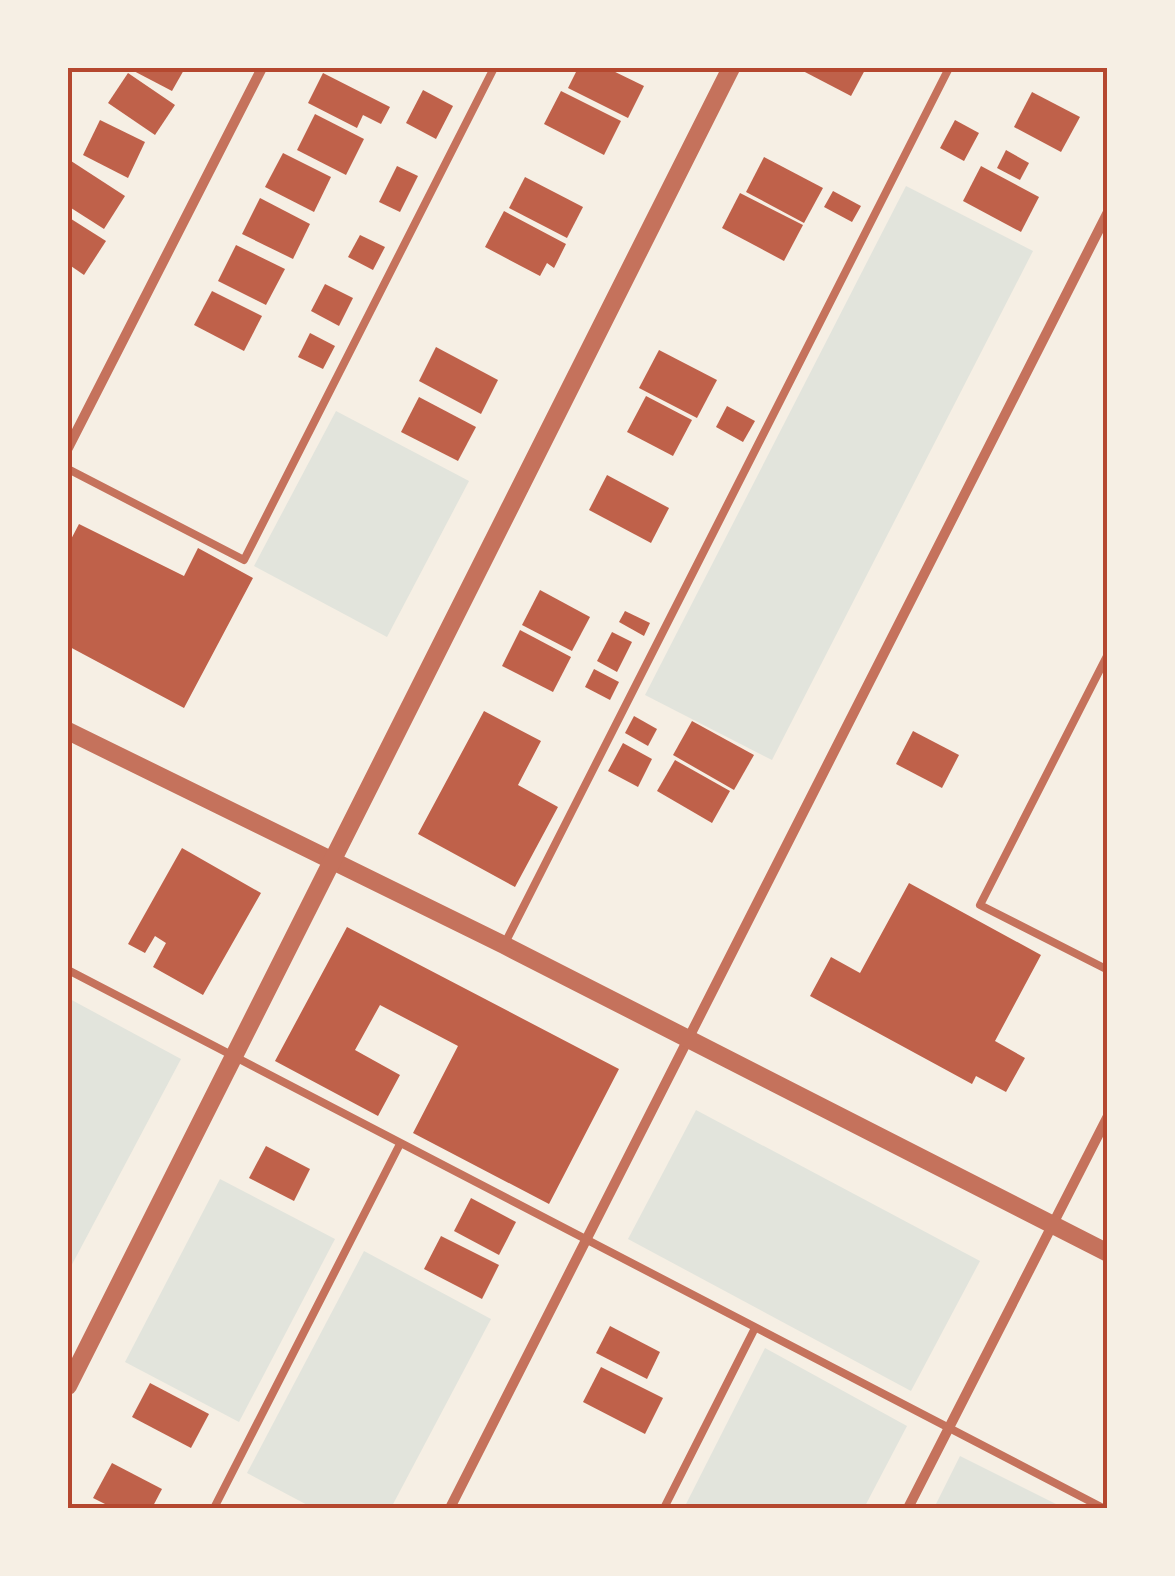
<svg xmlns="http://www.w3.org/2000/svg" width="1175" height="1576" font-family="Karla,sans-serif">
<rect width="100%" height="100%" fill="#f6efe4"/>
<g fill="#e2e4dc">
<path d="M906,186L1033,251L772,760L645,695Z"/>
<path d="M336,411L469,481L387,637L254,566Z"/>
<path d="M68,998L181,1059L68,1272Z"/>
<path d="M696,1110L980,1261L911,1391L628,1239Z"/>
<path d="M220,1179L335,1239L239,1422L125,1362Z"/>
<path d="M364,1251L491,1319L391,1508H313L247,1473Z"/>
<path d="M765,1348L907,1426L864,1508H684Z"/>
<path d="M960,1456L1064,1508H934Z"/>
</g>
<g fill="#bf614a">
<path d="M128,68H185L172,91Z"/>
<path d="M578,68H607L644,86L628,118L568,88Z"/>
<path d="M805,68H866L851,96L803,71Z"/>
<path d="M128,73L175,105L155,135L108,103Z"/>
<path d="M323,73L390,107L381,124L363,115L357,128L308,103Z"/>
<path d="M423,90L453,106L436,139L406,123Z"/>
<path d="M561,91L621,121L604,155L544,124Z"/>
<path d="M1032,92L1080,117L1061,152L1014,127Z"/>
<path d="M315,114L364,139L346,175L297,150Z"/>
<path d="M100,120L145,142L128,178L83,155Z"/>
<path d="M955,120L979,133L964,161L940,148Z"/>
<path d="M1006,150L1029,163L1020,180L997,168Z"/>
<path d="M283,153L331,177L314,212L265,187Z"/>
<path d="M764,157L823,188L804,223L746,192Z"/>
<path d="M68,159L125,196L104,229L68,206Z"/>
<path d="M397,166L418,176L400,212L379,202Z"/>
<path d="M981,166L1039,197L1021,232L963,201Z"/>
<path d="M525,177L583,207L567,238L509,208Z"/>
<path d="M833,191L861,206L852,222L824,207Z"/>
<path d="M740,193L803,225L784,261L722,228Z"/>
<path d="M260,198L310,224L293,259L242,234Z"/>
<path d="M504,211L566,244L554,268L547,263L540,276L485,247Z"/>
<path d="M68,217L106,241L84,275L68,264Z"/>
<path d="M360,235L385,247L373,270L348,257Z"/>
<path d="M236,245L285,269L266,305L218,281Z"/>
<path d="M325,284L353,298L339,326L311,311Z"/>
<path d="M212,291L262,316L244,351L194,325Z"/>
<path d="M310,333L335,346L323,369L298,357Z"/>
<path d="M436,347L498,380L481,414L419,381Z"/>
<path d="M659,350L717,380L697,418L639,388Z"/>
<path d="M646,396L692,420L673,456L627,432Z"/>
<path d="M419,397L476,427L458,461L401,432Z"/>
<path d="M727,406L755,421L743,442L716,427Z"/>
<path d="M607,475L669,508L651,543L589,510Z"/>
<path d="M79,524L184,576L198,548L253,578L184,708L68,646V545Z"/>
<path d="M540,590L590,617L572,651L522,625Z"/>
<path d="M625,611L650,623L644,636L619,622Z"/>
<path d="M520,630L571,657L553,692L502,666Z"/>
<path d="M612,632L632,642L617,672L597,661Z"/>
<path d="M594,669L619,682L610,700L585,687Z"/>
<path d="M484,711L541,741L518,785L558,807L515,887L418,834Z"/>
<path d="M634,716L657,729L648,746L625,733Z"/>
<path d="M692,721L754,755L734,790L673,755Z"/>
<path d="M913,731L959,755L942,788L896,764Z"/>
<path d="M623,743L652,759L638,787L608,771Z"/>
<path d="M675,760L730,791L712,823L657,791Z"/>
<path d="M182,848L261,893L203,995L153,967L166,943L155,936L145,953L128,944Z"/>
<path d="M909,883L1041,955L995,1041L1025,1058L1006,1092L976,1076L972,1084L810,996L831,957L860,973Z"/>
<path d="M347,927L619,1069L549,1204L413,1133L458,1046L380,1005L355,1050L400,1075L378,1116L275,1061Z"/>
<path d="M266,1146L310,1169L294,1201L249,1178Z"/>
<path d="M471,1198L516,1222L499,1255L454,1231Z"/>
<path d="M441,1236L499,1265L482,1299L424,1269Z"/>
<path d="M610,1326L660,1352L647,1379L596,1353Z"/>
<path d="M601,1367L663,1398L645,1434L583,1402Z"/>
<path d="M150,1383L209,1414L191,1448L132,1417Z"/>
<path d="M112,1463L162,1489L152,1508H113L93,1498Z"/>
</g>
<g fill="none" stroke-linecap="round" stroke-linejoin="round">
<g stroke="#c5725c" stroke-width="8">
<path d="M68,469L244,560L494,68"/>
<path d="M1108,654L980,905L1108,970"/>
<path d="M504,945L949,68"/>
<path d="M68,970L1103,1508"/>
<path d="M214,1508L400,1144"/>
<path d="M664,1508L755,1328"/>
</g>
<g stroke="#c5725c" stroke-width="10">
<path d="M68,448L262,68"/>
<path d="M450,1508L1108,212"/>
<path d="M908,1508L1108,1116"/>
</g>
<g stroke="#c5725c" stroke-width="18">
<path d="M68,731L504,945L1108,1253"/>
<path d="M68,1386L731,68"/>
</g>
</g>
<rect width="1175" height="1576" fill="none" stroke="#f6efe4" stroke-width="140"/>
<rect x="70" y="70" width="1035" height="1436" fill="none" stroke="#b5482f" stroke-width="4"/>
</svg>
